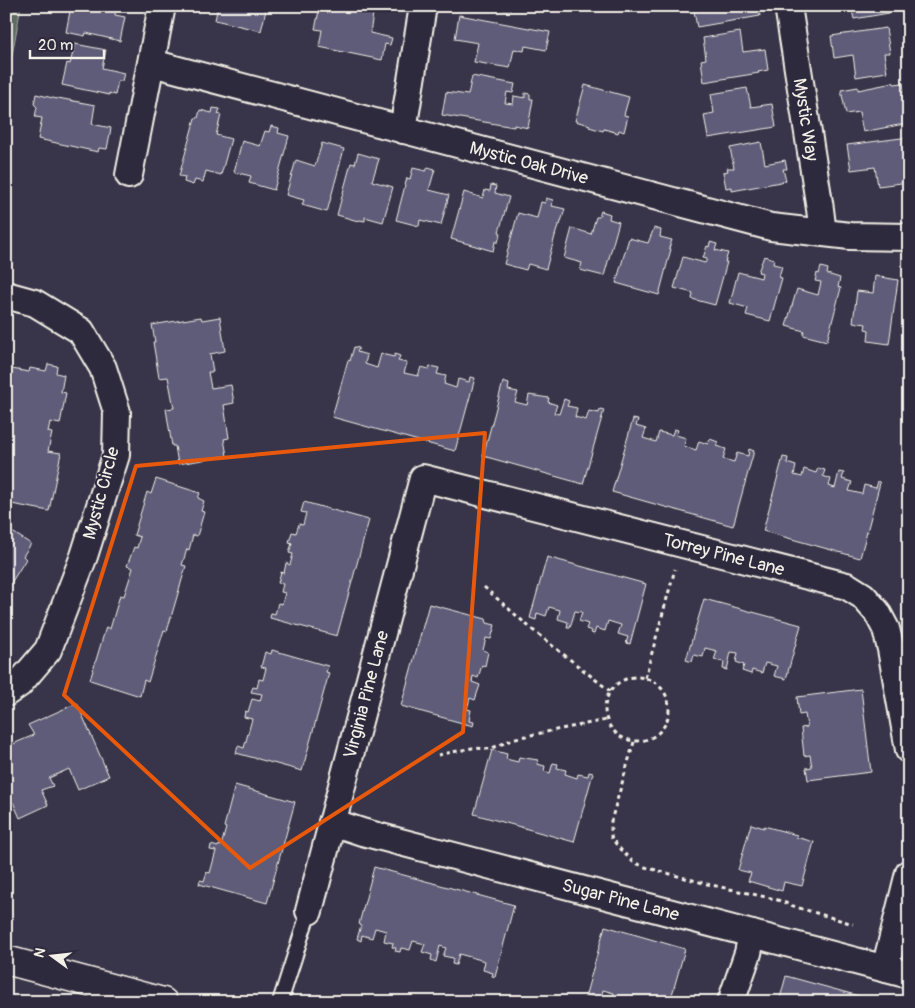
<svg xmlns="http://www.w3.org/2000/svg" width="915" height="1008" font-family="Pangolin,sans-serif">
<rect width="100%" height="100%" fill="#383449"/>
<filter id="ink" filterUnits="userSpaceOnUse"><feTurbulence type="fractalNoise" baseFrequency=".02" numOctaves="2"/><feDisplacementMap in="SourceGraphic" scale="10" xChannelSelector="R" yChannelSelector="G"/><feConvolveMatrix kernelMatrix="1 2 1 2 8 2 1 2 1" color-interpolation-filters="sRGB"/></filter>
<g filter="url(#ink)">
<path fill="#5b6c64" stroke="#a8aea6" d="M6,6H21L6,88Z"/>
<g fill="#5e5c7a" stroke="#f4f1e8">
<path d="M71,6H116L115,15L125,17L120,41L86,33L85,36L66,32Z"/>
<path d="M218,6H267L261,31L215,20Z"/>
<path d="M320,6H334L373,14L370,33L392,38L390,45L385,44L382,60L319,47L322,30L315,29Z"/>
<path d="M485,6H511L510,11Z"/>
<path d="M693,6H758L760,16L697,27Z"/>
<path d="M851,6H888L889,13L854,19Z"/>
<path d="M459,15L550,32L546,50L525,46L524,51L514,49L510,68L474,62L478,43L455,39Z"/>
<path d="M886,28L890,53H884L887,72L856,77L853,55L834,58L831,36Z"/>
<path d="M740,32L743,52L765,49L768,70L758,72L759,73L704,82L701,60L706,59L703,38Z"/>
<path d="M75,44L106,50L102,68L124,73L122,81H118L115,95L109,93V95L62,85L67,63L70,64Z"/>
<path d="M472,76L515,84L513,93L507,92L505,103L513,104L514,96L525,98V93L530,94V99H533L528,128L514,125V127L442,115L446,92L468,95Z"/>
<path d="M893,82L894,84L903,83L906,99L909,98V123L863,132L859,112L846,114L841,90L858,87V90L888,84V83Z"/>
<path d="M585,85L629,97L624,115L628,116L624,132L619,130L618,133L604,129L603,131L589,127L590,125L575,121Z"/>
<path d="M747,88L751,107L772,104L776,127L708,138L704,115L714,113L711,94Z"/>
<path d="M36,94L57,99L58,98L95,105L92,124L111,128L107,149L99,148L98,152L38,139L42,118L35,117L37,107L34,104Z"/>
<path d="M213,108L220,109L218,114L221,115L216,135L231,139L221,175L206,171L203,182L195,180L193,185L184,182L185,177L179,176L195,118H198L200,110L212,113Z"/>
<path d="M271,126L279,128L278,133L289,136L274,190L249,183L251,176L234,172L242,141L260,146L265,131L269,132Z"/>
<path d="M909,137V159L907,160L909,182L878,186L875,167L851,170L847,145Z"/>
<path d="M761,142L765,164L785,160L787,169H783L786,181L732,191V187L726,188L723,172L728,171L727,168H734L730,148Z"/>
<path d="M322,143L344,149L327,212L302,205L304,200L286,195L296,160L315,166Z"/>
<path d="M358,153L379,159L372,181L393,187L383,222L365,217V221L359,220L358,221L337,215L351,163L355,164Z"/>
<path d="M428,167L435,169L429,190L449,195L441,225L420,220L419,226L396,220L407,178L410,179L413,168L426,171Z"/>
<path d="M491,185L496,186L495,193L509,197L499,232L501,233L498,242H495L493,251L451,239L464,192L483,198L485,190L490,191Z"/>
<path d="M546,198L553,200L552,206L565,209L560,225H558L546,269L528,264L526,270L504,264L518,213L537,218L541,202L545,203Z"/>
<path d="M601,211L610,214L609,219L619,222L604,276L580,270L582,263L564,258L572,228L591,234L596,217H599Z"/>
<path d="M654,228L661,230L660,237L672,240L669,248L671,249L659,295L616,283L629,238L648,243Z"/>
<path d="M710,242L717,244L715,250L728,253L725,262H727L715,305L692,299L693,293L674,288L683,257L705,263L707,259L703,258L707,246L709,247Z"/>
<path d="M764,256L774,259L773,264L782,266L779,277L782,278L770,321L746,315L748,308L730,303L738,272L761,278L762,273L758,272Z"/>
<path d="M821,267L828,269L827,274L840,278L838,287L841,288L827,341L803,335L804,331L786,326L797,289L818,295L821,282L815,281L817,273L819,274Z"/>
<path d="M875,276L898,280L889,344L868,341L869,330L865,329L866,324L853,322L857,291L873,293Z"/>
<path d="M201,317L202,320L220,317L225,351L210,354L213,372H208L211,388L231,385L234,403L224,405L229,438L224,439L227,456L178,464L175,446H172L166,409L174,408L168,377L159,378L153,342H155L152,325Z"/>
<path d="M354,347L359,348L357,352L367,355L365,364L377,368L381,354L394,357L395,354L400,356L398,361L407,363L404,373L418,376L421,367L429,369L430,366L439,368L437,374L446,376L444,384L456,388L458,379L469,382L470,377L475,378L455,451L332,417L348,360L350,361Z"/>
<path d="M48,364L57,366L56,373L64,375L61,392L66,393L60,424L50,422L48,432L52,433L48,451L61,453L49,511L6,503V368L29,372L30,368L46,371Z"/>
<path d="M503,382L509,384L508,390L518,392L515,402L527,405L529,395L549,398L548,402L557,405L554,413L559,414L564,399L569,401L567,406L577,408L575,417L586,420L589,411L599,413L600,409L604,410L583,484L483,456Z"/>
<path d="M633,419L638,420L636,426L646,429L643,438L656,442L659,432L672,435L674,429L678,430L676,435L686,438L684,446L696,450L699,441L708,444L710,439L718,442L716,446L726,449L723,459L734,462L737,453L748,456L749,449L754,451L733,526L612,492Z"/>
<path d="M783,457L788,458L787,463L796,466L794,475L802,477L804,469L816,473L818,468L825,470L823,476L831,479L829,486L835,488L839,472L844,473L842,479L852,482L849,491L862,494L864,485L876,488L878,481L880,483L860,558L763,531Z"/>
<path d="M156,479L200,493L198,498L204,501L201,511L204,512L197,536L193,535L189,550L187,549L182,565L186,566L167,631L164,630L148,682L144,680L140,696L90,680L106,627L110,629L120,595L124,596L133,568L127,566L134,547L137,548L140,537L134,535L147,492L151,494Z"/>
<path d="M304,502L369,520L337,636L270,618L271,613L275,614L278,603L282,604L285,593L281,592L283,584L278,583L281,572L284,573L286,563L290,565L293,554L289,553L292,543L289,542L292,532L296,533L299,524L303,525L306,513L301,512Z"/>
<path d="M6,528L31,544L23,556L26,559L6,591Z"/>
<path d="M547,557L646,584L630,644L626,643L628,637L618,634L621,625L608,621L605,631L596,628L594,634L591,633L592,631L586,629L588,624L579,621L582,612L575,611L570,628H567L568,622L558,619L560,610L549,607L546,616L537,613L536,620L530,618Z"/>
<path d="M704,599L801,625L786,679L774,676L777,666L765,663L762,673L752,670L751,674L742,671L744,665L736,662L738,653L731,652L727,670L723,669L724,662L714,660L717,651L705,648L703,657L694,655L692,662L686,660Z"/>
<path d="M429,604L486,619L487,623L495,625L491,639L486,638L483,650L488,652L485,666L482,665L478,678L473,676L472,682L480,685L475,700L470,698L467,709L471,710L469,721L474,722L473,726L401,706Z"/>
<path d="M272,650L328,666L326,672L329,673L302,771L236,753L238,746L244,748L252,719L244,717L245,711L248,712L252,699L260,701L262,694L251,692L253,687L257,688L259,679L263,680L266,668L261,667L265,652L271,654Z"/>
<path d="M861,689L871,772L808,780L806,768L812,767L810,755L804,756L801,728L807,727L805,714L799,715L797,697Z"/>
<path d="M77,703L109,776L78,790L69,769L49,778L53,786L41,790L48,805L20,818L13,802L6,806V747L34,735L28,725Z"/>
<path d="M492,750L507,754L506,759L518,762L519,757L538,760L537,764L545,766L544,771L550,773L553,763L558,764L557,768L566,770L565,774L577,778L578,774L588,776L589,772L593,773L574,842L474,814Z"/>
<path d="M235,785L295,802L267,903L199,884L200,880L204,881L207,872L210,873L216,851L210,850L211,845L218,847L219,845L221,846L226,828L224,827Z"/>
<path d="M751,824L764,828V826L797,835L796,837L814,842L802,886L784,882L782,891L748,881L751,873L738,870Z"/>
<path d="M374,867L514,905L495,977L492,976L493,973L483,970L485,961L459,954L456,965L452,964L453,958L443,956L446,948L440,946L436,962L431,960L432,955L422,952L425,944L413,941L410,950L401,948L400,952L395,951L396,948L392,947L393,943L384,941L386,931L375,928L372,938L362,935L361,941L357,939L361,925L359,924Z"/>
<path d="M605,926L685,949L670,1002H639L627,998L626,1002H615L612,1001L614,993L603,990L601,998L591,996L589,1002L584,1001Z"/>
<path d="M786,976L881,1002H779Z"/>
</g>
<g fill="none" stroke-linecap="round" stroke-linejoin="round">
<defs>
<path id="lane" d="M280,1002L309,911"/>
<g id="street">
<path id="s1" d="M788,6L820,209L823,233"/>
<path id="s2" d="M152,63L771,227L850,236L909,237"/>
<path d="M403,130L423,6"/>
<path d="M129,175L162,6"/>
<path d="M6,295L35,303L81,331L103,368L117,412L116,455L84,556L48,650L19,684L6,693"/>
<path id="s3" d="M332,822L362,832L909,975"/>
<path id="s4" d="M309,911L423,478L847,586L863,596L877,612L886,629L891,649L909,750"/>
<path d="M885,969L909,873"/>
<path d="M731,1002L748,953L752,934"/>
</g>
<path id="secondary" d="M6,960L163,1002"/>
</defs>
<use href="#lane" stroke="#f4f1e8" stroke-width="18"/>
<use href="#street" stroke="#f4f1e8" stroke-width="30"/>
<use href="#secondary" stroke="#f4f1e8" stroke-width="31"/>
<g stroke="#f4f1e8" stroke-width="3" stroke-dasharray="4 4" stroke-linecap="butt">
<path d="M484,587L535,632L610,691"/>
<circle cx="637" cy="709" r="32"/>
<path d="M645,678L675,569"/>
<path d="M634,742L611,821V837L619,848L633,862L645,867L707,884L775,899L796,907L853,924"/>
<path d="M438,755L472,748L490,749L516,738L606,720"/>
</g>
<use href="#lane" stroke="#2f2a3d" stroke-width="14"/>
<use href="#street" stroke="#2f2a3d" stroke-width="26"/>
<use href="#secondary" stroke="#2f2a3d" stroke-width="28"/>
</g>
</g>
<path fill="none" stroke="#e8590c" stroke-width="4" stroke-linejoin="round" d="M485,433L463,732L250,868L64,695L136,466Z"/>
<g text-anchor="middle" stroke-width="4" stroke-linejoin="round" paint-order="stroke">
<g font-size="18" fill="#f4f1e8" stroke="#2f2a3d">
<text dy="6" stroke="none"><textPath href="#s1" startOffset="115">Mystic Way</textPath></text>
<text dy="6" stroke="none"><textPath href="#s2" startOffset="390">Mystic Oak Drive</textPath></text>
<text transform="translate(101 493) rotate(-75)" y="6">Mystic Circle</text>
<text dy="6" stroke="none"><textPath href="#s4" startOffset="758">Torrey Pine Lane</textPath></text>
<text dy="6" stroke="none"><textPath href="#s4" startOffset="224">Virginia Pine Lane</textPath></text>
<text dy="6" stroke="none"><textPath href="#s3" startOffset="299">Sugar Pine Lane</textPath></text>
</g>
</g>
<rect width="915" height="1008" fill="none" stroke="#2f2a3d" stroke-width="25"/>
<rect x="12" y="12" width="890" height="983" fill="none" stroke="#f4f1e8" stroke-width="2" filter="url(#ink)"/>
<g transform="translate(52 956) rotate(285)" stroke="#2f2a3d" stroke-width="4" paint-order="stroke">
<path d="M0-4L9 19L0 12L-9 19Z" fill="#f4f1e8"/>
<text y="-8" font-size="14" font-weight="bold" text-anchor="middle" fill="#f4f1e8">N</text>
</g>
<path d="M30 50v8h74v-8" fill="none" stroke="#f4f1e8" stroke-width="2.5"/>
<text x="38" y="50" font-size="15" fill="#f4f1e8" stroke="#2f2a3d" stroke-width="4" paint-order="stroke">20 m</text>
</svg>
